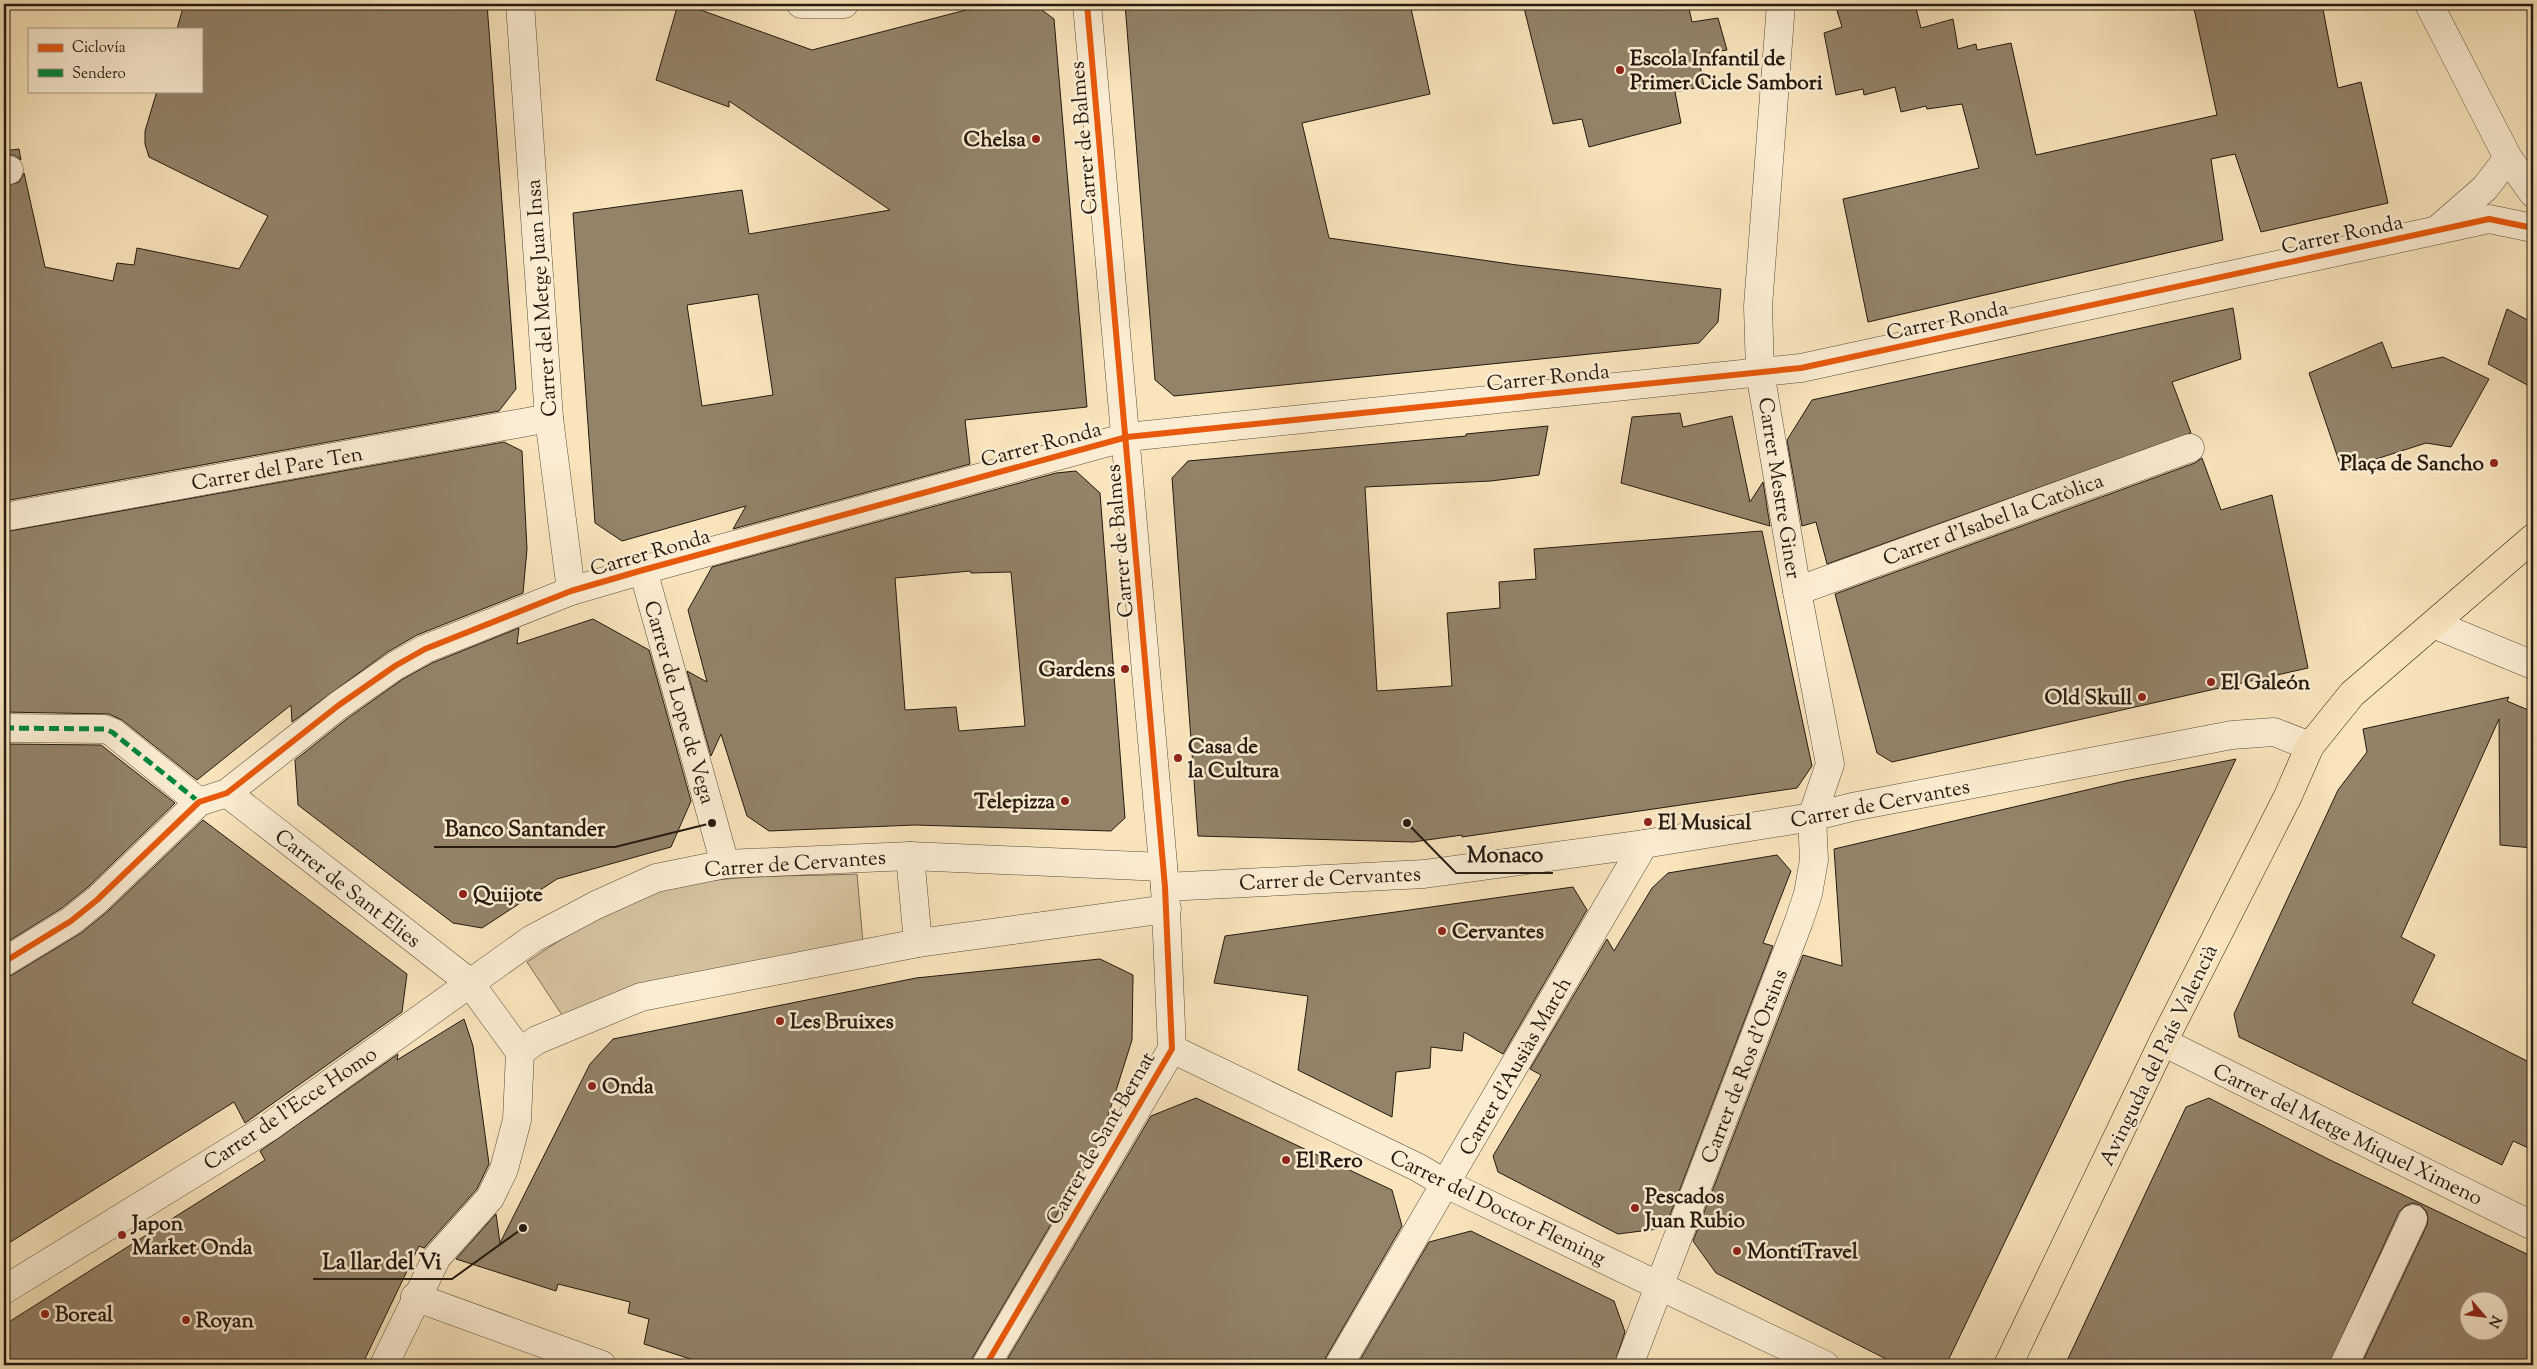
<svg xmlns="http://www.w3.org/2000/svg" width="2537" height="1369" font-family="'Sorts Mill Goudy',serif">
<rect width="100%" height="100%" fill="#f9e4bb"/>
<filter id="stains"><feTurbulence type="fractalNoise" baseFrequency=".004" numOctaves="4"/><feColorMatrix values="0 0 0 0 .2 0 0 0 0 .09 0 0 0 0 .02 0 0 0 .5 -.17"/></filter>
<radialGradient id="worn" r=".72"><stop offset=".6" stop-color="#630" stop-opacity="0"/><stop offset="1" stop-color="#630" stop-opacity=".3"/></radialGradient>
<path fill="#d5c29e" stroke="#7c6e58" d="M857,874L863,943L564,1018L527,962C567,935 610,907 657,892C714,873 796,877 857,874Z"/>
<g fill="#938369" stroke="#241a11" fill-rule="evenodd">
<path d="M184,4H487L516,389L499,411L4,501V186L19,182L24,173L45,267L113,281L117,263L134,265L137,248L239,269L268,216L149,157L145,144V131L157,91H201V29H177Z"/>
<path d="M678,4H684L812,50L989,4H1034L1054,19L1087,407L965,420L970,464L733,529L746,506L622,541L595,523L573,213L742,190L749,234L890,210L729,101V107L656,80ZM758,294L773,395L702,406L687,305Z"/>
<path d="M1125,4H1410L1430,94L1302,123L1329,238L1517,265L1721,289L1718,322L1699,343L1174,396L1155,380Z"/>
<path d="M1523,4H1688L1692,22L1718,18L1727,50L1698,55L1704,86L1675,92L1681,123L1589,147L1582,119L1553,124Z"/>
<path d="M1835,4H1915L1921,28L1953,19L1958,49L1976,44L1977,50L2011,43L2036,155L2217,115L2193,4H2322L2338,88L2361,82L2388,203L2261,232L2235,154L2211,159L2223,240L1868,322L1843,199L1979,168L1962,104L1927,109L1926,106L1901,112L1895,87L1864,95L1863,89L1836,95L1824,33L1842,27Z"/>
<path d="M19,149L21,160L14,155H4V151Z"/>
<path d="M2233,308L2241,359L2172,382L2191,433L1827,564L1816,522L1802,526L1787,440L1812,400Z"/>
<path d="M2507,309L2533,323V388L2488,364Z"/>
<path d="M2382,342L2392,368L2443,357L2489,379L2451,447L2426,443L2342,470L2309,373Z"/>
<path d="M1680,413L1683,427L1732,416L1750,502L1763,482L1770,526L1621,483L1632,417Z"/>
<path d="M1548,426L1539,475L1491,481L1365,487L1377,691L1452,686L1447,613L1500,608L1499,582L1536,579L1534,549L1762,531L1812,766L1797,788L1462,837V835L1413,842L1198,836L1172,478L1188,461L1466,436V434Z"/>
<path d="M504,442L522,451L527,549L523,593L417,635L386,653L292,722L291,705L197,780L122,720L109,714L4,712V532Z"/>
<path d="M2202,458L2221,510L2272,495L2308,668L1892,762L1877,753L1835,594L2195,463Z"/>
<path d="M1076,471L1100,493L1125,818L1111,831L915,825L769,831L747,816L721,734L711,756L687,671L707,682L688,610L712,567L1056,473ZM970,571L971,573L1011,572L1025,726L959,731L956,707L905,710L895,578Z"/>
<path d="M593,619L649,650L691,801L671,847L557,879L482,928L453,923L298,805L295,760L348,718L403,679L432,663L519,628L517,644Z"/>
<path d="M2509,697L2507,701L2533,712V848L2500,845L2499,719L2401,937L2435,955L2412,1003L2533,1064V1150L2513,1141L2502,1165L2239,1037L2234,1014L2338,790L2367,752L2363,729Z"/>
<path d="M4,744L101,745L175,803L87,888L62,908L4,944Z"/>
<path d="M2236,759L1946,1365H1898L1716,1273L1693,1241L1803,955L1842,966L1834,849L2125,781Z"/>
<path d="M203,820L407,974L402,1012L245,1123L234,1102L4,1246V978L12,975L81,933L108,911Z"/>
<path d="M1777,855L1791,871L1763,943L1773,946L1665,1228L1618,1234L1498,1172L1493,1156L1541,1075L1530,1069L1607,939L1614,951L1652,888L1668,873Z"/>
<path d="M1573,887L1587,910L1503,1054L1464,1032L1462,1051L1431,1047L1430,1068L1396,1072L1392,1117L1298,1070L1308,996L1214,983L1225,936Z"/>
<path d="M1100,959L1133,975L1132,1040L1102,1135L1104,1134L973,1357L970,1365H709L644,1344L649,1319L628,1313L630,1302L558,1284L556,1291L456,1259L496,1214L500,1243L590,1064L613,1039L916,978Z"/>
<path d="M464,1019L473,1046L489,1164L477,1189L424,1248L419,1246L362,1365H4V1325L265,1160L260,1151L398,1054L397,1060Z"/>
<path d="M1196,1098L1392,1190L1402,1226L1326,1357L1323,1365H1004L1151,1116Z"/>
<path d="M2209,1098L2330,1160L2533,1257V1365H2361L2427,1225L2428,1217L2426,1211L2420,1205L2412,1203L2405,1206L2399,1212L2329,1365H2065L2186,1107ZM2470,1302H2500V1332H2470Z"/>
<path d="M1471,1231L1614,1301L1625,1332L1614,1365H1357L1429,1242Z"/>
</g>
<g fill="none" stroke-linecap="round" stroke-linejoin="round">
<defs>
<g id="minor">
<path d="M520,4L549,418L571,591"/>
<path d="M801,4H844"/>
<path d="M2429,4L2508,158L2533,193"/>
<path d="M4,171L9,170"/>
<path d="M2438,229L2485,188L2508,158"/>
<path d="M4,517L549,418"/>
<path d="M643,570L725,864"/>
<path d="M1797,591L2190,448"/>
<path d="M2436,625L2533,665"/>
<path d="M4,728L104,729L112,732L199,802"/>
<path d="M227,793L469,982L520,1052L517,1120L504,1169L490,1198L437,1257L384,1365"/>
<path d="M910,856L918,943"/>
<path d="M1165,887L1424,874L1644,844L1812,817L1852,807L2232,735L2274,732L2310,746"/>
<path d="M4,962L71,921L97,900L199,802L227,793L339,705L395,666L425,649L571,591L643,570L1127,437L1801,368L2489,219L2533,228"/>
<path d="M2163,1042L2533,1226"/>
<path d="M1172,1049L1417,1167L1446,1184L1825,1365"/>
<path d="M520,1052L537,1040L641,997L918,943L1167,909"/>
<path d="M4,1290L269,1127L532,939L596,905L656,878L725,864L910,856L1163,867"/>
<path d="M415,1297L602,1365"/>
<path d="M986,1365L1172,1049L1165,887L1087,4"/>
<path d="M1339,1365L1644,844"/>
<path d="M1629,1365L1799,921L1808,894L1814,860L1812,817L1830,764L1797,591L1760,372L1758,306L1781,4"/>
<path d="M2344,1365L2413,1219"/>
</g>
<path id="major" d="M2008,1365L2163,1042L2288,796L2310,746L2352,694L2533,538"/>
</defs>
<use href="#minor" stroke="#594c3c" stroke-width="29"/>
<use href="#major" stroke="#241a11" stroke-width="29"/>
<use href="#minor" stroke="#fbedd3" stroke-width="28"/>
<use href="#major" stroke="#f9e4bb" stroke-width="28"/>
<path stroke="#00873e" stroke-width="5" stroke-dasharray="10 5" stroke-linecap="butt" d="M4,728L104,729L112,732L199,802"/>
<defs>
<g id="cycleway">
<path d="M4,962L71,921L97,900L199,802L227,793L339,705L395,666L425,649L571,591L643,570L1127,437L1801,368L2489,219L2533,228"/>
<path d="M986,1365L1172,1049L1165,887L1087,4"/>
</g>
</defs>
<use href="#cycleway" stroke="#fbedd3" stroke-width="9"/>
<use href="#cycleway" stroke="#e8590c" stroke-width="6"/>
</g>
<g fill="#8f2418" stroke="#fbedd3" stroke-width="2">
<circle cx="1620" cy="70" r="5"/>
<circle cx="1036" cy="139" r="5"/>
<circle cx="2494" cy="463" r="5"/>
<circle cx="1125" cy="669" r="5"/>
<circle cx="2211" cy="682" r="5"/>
<circle cx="2142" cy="697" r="5"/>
<circle cx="1178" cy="758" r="5"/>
<circle cx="1065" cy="801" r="5"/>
<circle cx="1648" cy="822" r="5"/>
<circle cx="463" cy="894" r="5"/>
<circle cx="1442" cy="931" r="5"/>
<circle cx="780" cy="1021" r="5"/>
<circle cx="592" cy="1086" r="5"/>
<circle cx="1286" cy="1160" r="5"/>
<circle cx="1635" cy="1208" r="5"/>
<circle cx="122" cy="1235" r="5"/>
<circle cx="1737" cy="1251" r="5"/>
<circle cx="45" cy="1314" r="5"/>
<circle cx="186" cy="1320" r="5"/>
</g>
<g text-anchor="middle" stroke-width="5" stroke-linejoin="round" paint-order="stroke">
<g font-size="21" font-weight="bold" fill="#241a11" stroke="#fbedd3" text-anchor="start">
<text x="1630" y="65">Escola Infantil de<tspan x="1630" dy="24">Primer Cicle Sambori</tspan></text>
<text x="1026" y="146" text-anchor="end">Chelsa</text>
<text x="2484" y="470" text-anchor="end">Plaça de Sancho</text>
<text x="1115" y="676" text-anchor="end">Gardens</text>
<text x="2221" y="689">El Galeón</text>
<text x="2132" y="704" text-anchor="end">Old Skull</text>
<text x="1188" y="753">Casa de<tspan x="1188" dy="24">la Cultura</tspan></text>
<text x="1055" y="808" text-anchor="end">Telepizza</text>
<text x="1658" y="829">El Musical</text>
<text x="473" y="901">Quijote</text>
<text x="1452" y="938">Cervantes</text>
<text x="790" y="1028">Les Bruixes</text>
<text x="602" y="1093">Onda</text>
<text x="1296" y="1167">El Rero</text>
<text x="1645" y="1203">Pescados<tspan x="1645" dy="24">Juan Rubio</tspan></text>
<text x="132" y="1230">Japon<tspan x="132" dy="24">Market Onda</tspan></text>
<text x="1747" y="1258">MontiTravel</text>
<text x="55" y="1321">Boreal</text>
<text x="196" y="1327">Royan</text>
</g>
<g font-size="21" fill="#241a11" stroke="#fbedd3">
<text transform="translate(1083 138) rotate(-95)" y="7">Carrer de Balmes</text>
<text transform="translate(2342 234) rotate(-12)" y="7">Carrer Ronda</text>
<text transform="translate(541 298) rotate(-94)" y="7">Carrer del Metge Juan Insa</text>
<text transform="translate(1947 320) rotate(-12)" y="7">Carrer Ronda</text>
<text transform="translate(1548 377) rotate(-6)" y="7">Carrer Ronda</text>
<text transform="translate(1041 444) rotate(-15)" y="7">Carrer Ronda</text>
<text transform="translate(277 468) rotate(-10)" y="7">Carrer del Pare Ten</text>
<text transform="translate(1780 488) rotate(81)" y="7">Carrer Mestre Giner</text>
<text transform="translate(1993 519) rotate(-20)" y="7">Carrer d'Isabel la Catòlica</text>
<text transform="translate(1119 541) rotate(-95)" y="7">Carrer de Balmes</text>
<text transform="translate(650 552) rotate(-16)" y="7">Carrer Ronda</text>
<text transform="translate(680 702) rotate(74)" y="7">Carrer de Lope de Vega</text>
<text transform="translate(1880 803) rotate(-11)" y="7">Carrer de Cervantes</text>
<text transform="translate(795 863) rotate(-4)" y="7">Carrer de Cervantes</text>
<text transform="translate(1330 878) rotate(-3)" y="7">Carrer de Cervantes</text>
<text transform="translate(348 888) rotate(38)" y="7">Carrer de Sant Elies</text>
<text transform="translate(2158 1055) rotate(-64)" y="7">Avinguda del País Valencià</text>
<text transform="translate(1515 1066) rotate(-60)" y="7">Carrer d'Ausiàs March</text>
<text transform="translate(1744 1066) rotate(-69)" y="7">Carrer de Ros d'Orsins</text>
<text transform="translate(290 1108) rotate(-34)" y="7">Carrer de l'Ecce Homo</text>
<text transform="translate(2348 1134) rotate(26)" y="7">Carrer del Metge Miquel Ximeno</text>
<text transform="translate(1100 1138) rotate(-60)" y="7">Carrer de Sant Bernat</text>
<text transform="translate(1498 1207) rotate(26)" y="7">Carrer del Doctor Fleming</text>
</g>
</g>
<path fill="none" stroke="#241a11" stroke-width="2" d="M712 823L615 847H434M1407 823L1456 873H1553M523 1228L452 1279H313"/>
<g fill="#241a11" stroke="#fbedd3" stroke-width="2">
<circle cx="712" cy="823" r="5"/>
<circle cx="1407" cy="823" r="5"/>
<circle cx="523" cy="1228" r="5"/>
</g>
<g font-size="22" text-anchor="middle" font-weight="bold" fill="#241a11" stroke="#fbedd3" stroke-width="5" stroke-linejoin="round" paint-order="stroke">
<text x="525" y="836">Banco Santander</text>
<text x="1505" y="862">Monaco</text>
<text x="382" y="1269">La llar del Vi</text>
</g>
<rect width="2537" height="1369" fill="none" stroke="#f9e4bb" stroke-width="20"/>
<rect x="5" y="5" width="2527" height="1359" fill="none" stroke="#241a11" stroke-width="2.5"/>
<rect x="10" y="10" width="2517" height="1349" fill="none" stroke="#241a11"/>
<rect x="28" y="28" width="175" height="65" fill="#fbedd3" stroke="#a59985"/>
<rect x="38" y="44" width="25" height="8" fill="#e8590c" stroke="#a59985"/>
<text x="72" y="52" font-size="15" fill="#241a11">Ciclovía</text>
<rect x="38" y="69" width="25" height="8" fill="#00873e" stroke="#a59985"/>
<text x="72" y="78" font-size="15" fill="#241a11">Sendero</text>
<g transform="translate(2484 1316) rotate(118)"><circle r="24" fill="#fbedd3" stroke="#a59985"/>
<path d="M0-4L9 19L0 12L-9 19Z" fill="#8f2418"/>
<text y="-8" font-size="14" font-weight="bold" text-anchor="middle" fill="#241a11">N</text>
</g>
<rect width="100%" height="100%" filter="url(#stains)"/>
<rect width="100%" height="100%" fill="url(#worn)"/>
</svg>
